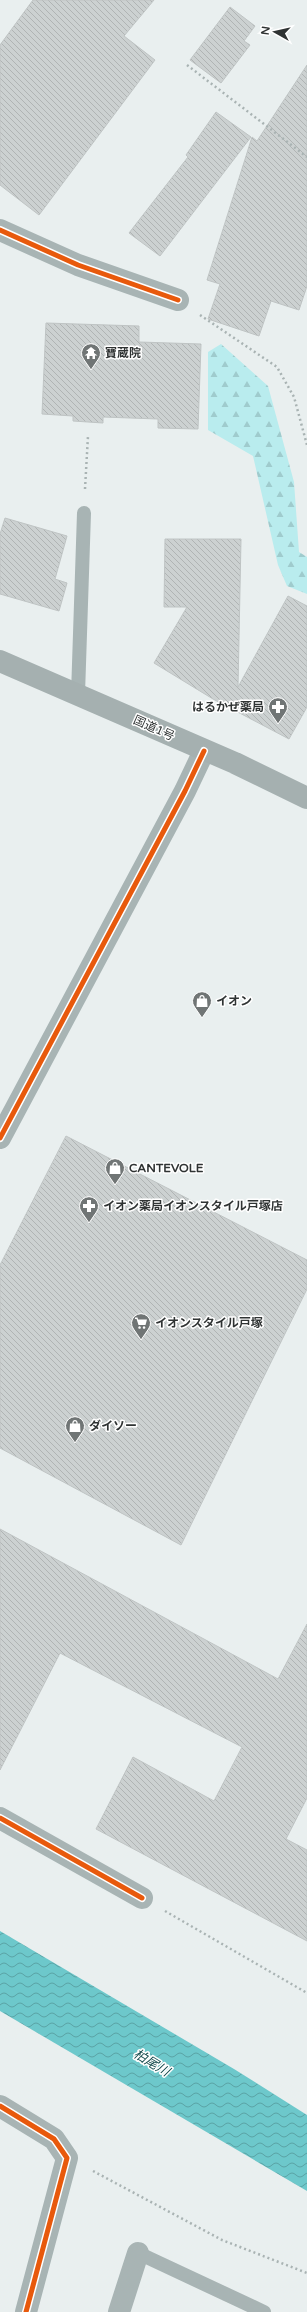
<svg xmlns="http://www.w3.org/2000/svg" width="307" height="2312" font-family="'Varela Round','Noto Sans JP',sans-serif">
<defs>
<pattern id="forest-firs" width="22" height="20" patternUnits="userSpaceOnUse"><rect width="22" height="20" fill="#b9ecee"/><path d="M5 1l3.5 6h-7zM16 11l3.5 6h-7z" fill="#9fcbcd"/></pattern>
<pattern id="water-waves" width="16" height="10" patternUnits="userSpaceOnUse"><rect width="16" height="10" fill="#6dc8cb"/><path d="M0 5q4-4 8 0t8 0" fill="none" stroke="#5aa3a5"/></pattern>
<pattern id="building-back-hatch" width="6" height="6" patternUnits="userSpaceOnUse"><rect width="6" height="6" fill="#ccd1d1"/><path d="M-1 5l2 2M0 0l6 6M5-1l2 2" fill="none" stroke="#b0b4b4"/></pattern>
</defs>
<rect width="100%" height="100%" fill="#e9efef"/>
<path fill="url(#forest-firs)" d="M221,344L268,386L294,482L299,552L307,557V594L287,586L278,565L253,456L208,430V352Z"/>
<path fill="url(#water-waves)" d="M0,1931L234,2069L307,2115V2191L0,2011Z"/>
<g fill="url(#building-back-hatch)" stroke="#bfc4c4">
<path d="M33,0H154L124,36L155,60L39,215L0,185V45Z"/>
<path d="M230,7L255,26L244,41L250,45L221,83L190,60Z"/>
<path d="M307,65V286L299,310L271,301L259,336L208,319L220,284L207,280L252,137L257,141Z"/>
<path d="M216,112L251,137L160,256L129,233L188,157L186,155Z"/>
<path d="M46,323L139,326V342L201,344L198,429L158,428V419L103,417V423L73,421V416L42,414Z"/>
<path d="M5,518L67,536L55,579L67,583L59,611L0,594V534Z"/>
<path d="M165,539H241L238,687L288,596L307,606V707L289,739L213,699L154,663L187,607H164Z"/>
<path d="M66,1136L307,1260V1289L181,1545L0,1448V1265Z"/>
<path d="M0,1529L278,1679L307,1624V1798L286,1839L307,1850V1941L96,1829L133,1757L214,1801L242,1747L60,1653L0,1770Z"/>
</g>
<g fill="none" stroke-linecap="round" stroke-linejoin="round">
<g stroke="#a9b3b3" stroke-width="2.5" stroke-dasharray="2 3" stroke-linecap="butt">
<path d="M187,65L307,157"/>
<path d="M200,315L277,367L294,397L307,445"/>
<path d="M85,489L88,436"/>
<path d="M165,1911L307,1993"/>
<path d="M93,2171L222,2240L307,2273"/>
</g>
<g stroke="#a8b4b4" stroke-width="14">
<path d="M78,694L84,513"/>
<path d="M138,2253L264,2312"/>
</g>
<g stroke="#a8b4b4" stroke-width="22">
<path d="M0,230L78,265L178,300"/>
<path d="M0,1138L185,791L204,751"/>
<path d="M0,1818L142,1898"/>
<path d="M0,2106L54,2139L67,2158L26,2312"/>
<path d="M119,2312L138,2253"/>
</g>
<path stroke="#a5b0b0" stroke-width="22" d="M0,661L235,763L307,798"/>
<defs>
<g id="cycleway">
<path d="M0,230L78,265L178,300"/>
<path d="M0,1138L185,791L204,751"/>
<path d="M0,1818L142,1898"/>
<path d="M0,2106L54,2139L67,2158L26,2312"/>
</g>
</defs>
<use href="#cycleway" stroke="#fff" stroke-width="8"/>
<use href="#cycleway" stroke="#e8590c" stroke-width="5"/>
</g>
<defs>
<symbol id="temple-pin" viewBox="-11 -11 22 30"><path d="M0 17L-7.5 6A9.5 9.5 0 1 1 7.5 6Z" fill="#707575" stroke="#fff"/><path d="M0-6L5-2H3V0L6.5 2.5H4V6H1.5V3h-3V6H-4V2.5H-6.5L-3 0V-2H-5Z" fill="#fff"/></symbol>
<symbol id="pharmacy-pin" viewBox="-11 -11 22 30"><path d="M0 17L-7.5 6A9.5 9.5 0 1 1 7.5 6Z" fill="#707575" stroke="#fff"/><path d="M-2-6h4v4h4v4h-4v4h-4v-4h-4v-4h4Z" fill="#fff"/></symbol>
<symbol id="shop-pin" viewBox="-11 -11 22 30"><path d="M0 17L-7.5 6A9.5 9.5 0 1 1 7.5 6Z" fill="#707575" stroke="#fff"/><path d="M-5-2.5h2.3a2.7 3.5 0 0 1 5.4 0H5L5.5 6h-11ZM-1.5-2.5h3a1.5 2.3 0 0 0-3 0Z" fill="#fff"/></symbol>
<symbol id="supermarket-pin" viewBox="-11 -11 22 30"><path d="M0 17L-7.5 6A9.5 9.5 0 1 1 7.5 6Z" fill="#707575" stroke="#fff"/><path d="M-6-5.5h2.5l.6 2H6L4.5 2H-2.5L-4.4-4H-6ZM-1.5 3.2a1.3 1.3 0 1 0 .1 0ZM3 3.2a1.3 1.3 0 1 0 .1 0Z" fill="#fff"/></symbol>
</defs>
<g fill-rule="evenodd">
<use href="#temple-pin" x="80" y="342" width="22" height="30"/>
<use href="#pharmacy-pin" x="267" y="696" width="22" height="30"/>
<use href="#shop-pin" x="191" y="990" width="22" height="30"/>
<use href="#shop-pin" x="104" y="1157" width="22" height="30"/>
<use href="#pharmacy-pin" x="78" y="1195" width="22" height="30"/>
<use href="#supermarket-pin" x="130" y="1312" width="22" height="30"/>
<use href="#shop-pin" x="64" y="1415" width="22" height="30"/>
</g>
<g text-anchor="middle" stroke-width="3" stroke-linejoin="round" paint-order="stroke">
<g font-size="12" font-weight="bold" fill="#2f3333" stroke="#fff" text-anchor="start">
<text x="105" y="357">寶蔵院</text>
<text x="264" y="711" text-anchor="end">はるかぜ薬局</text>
<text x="216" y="1005">イオン</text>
<text x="129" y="1172">CANTEVOLE</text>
<text x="103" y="1210">イオン薬局イオンスタイル戸塚店</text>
<text x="155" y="1327">イオンスタイル戸塚</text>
<text x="89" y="1430">ダイソー</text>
</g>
<g font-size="12" fill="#2f3333" stroke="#fff">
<text transform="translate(154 728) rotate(24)" y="4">国道1号</text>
</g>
<g font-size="13" font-style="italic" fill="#154b4d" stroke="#fff">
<text transform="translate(152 2062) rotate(31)" y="5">柏尾川</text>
</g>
</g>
<g transform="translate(275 32) rotate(278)" stroke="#ffffff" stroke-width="3" paint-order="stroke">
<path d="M0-3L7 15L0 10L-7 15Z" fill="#2f3333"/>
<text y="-6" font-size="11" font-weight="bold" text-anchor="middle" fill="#2f3333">N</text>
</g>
</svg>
